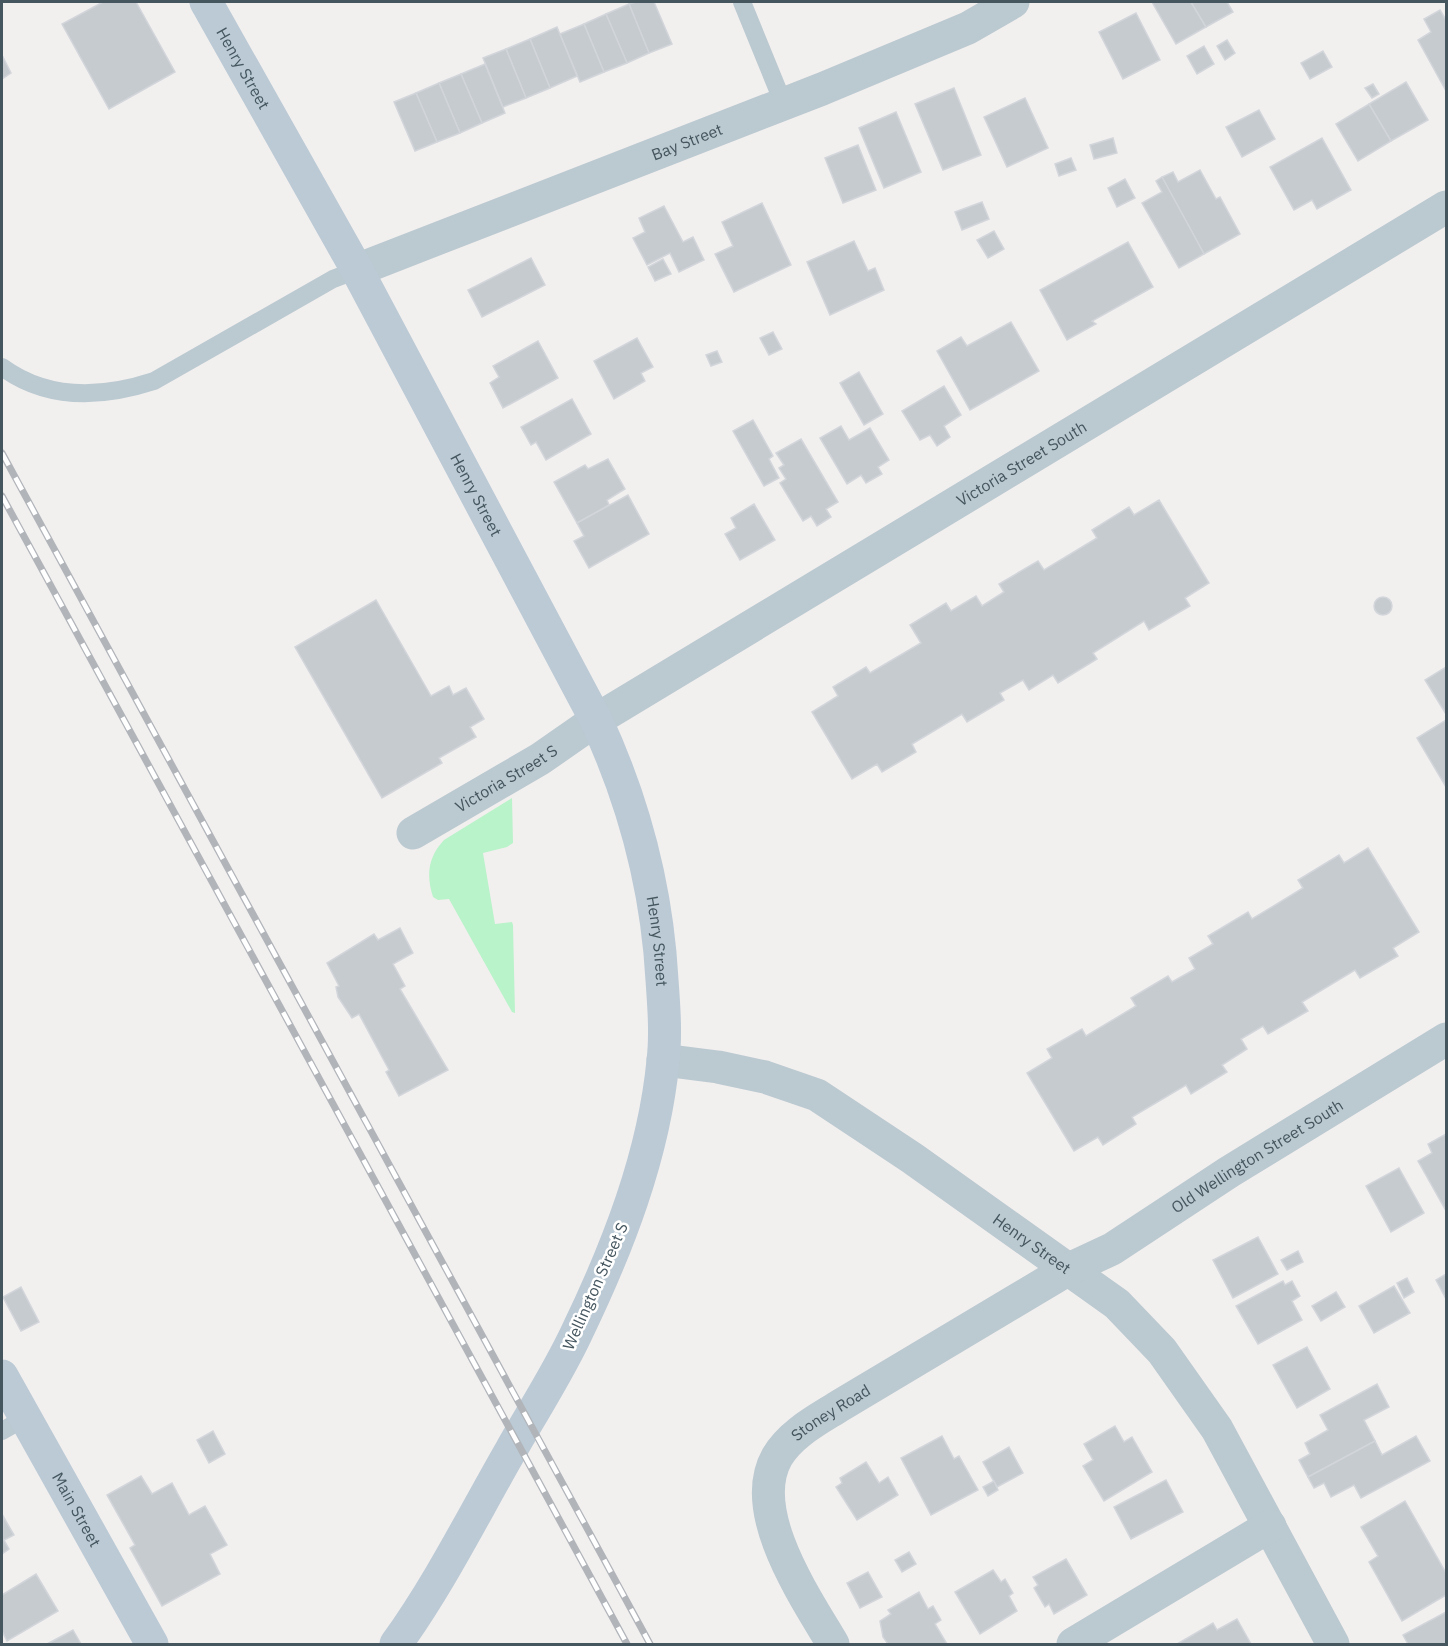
<svg xmlns="http://www.w3.org/2000/svg" width="1448" height="1646" font-family="'IBM Plex Sans',sans-serif">
<rect width="100%" height="100%" fill="#f2efef"/>
<path fill="#b9f3c9" d="M512,798L513,843L507,847L483,853L495,924L512,922L513,925L515,1013L512,1012L449,899L438,900L433,897C426,875 428,857 444,840Z"/>
<g fill="#c6cbd0" stroke="#d2d6db" stroke-width="1.5">
<path d="M103,2H136L175,72L109,109L62,24Z"/>
<path d="M636,2H654L672,44L649,53L629,4Z"/>
<path d="M1152,2H1191L1206,27L1176,44Z"/>
<path d="M1191,2H1227L1233,12L1206,27Z"/>
<path d="M629,4L649,53L627,63L606,14Z"/>
<path d="M1440,10L1446,20V91L1418,40L1431,32L1424,19Z"/>
<path d="M1136,13L1160,60L1123,79L1099,32Z"/>
<path d="M606,14L627,63L604,72L584,24Z"/>
<path d="M584,24L604,72L580,82L560,34Z"/>
<path d="M557,27L577,76L550,88L530,39Z"/>
<path d="M530,39L550,88L526,98L506,49Z"/>
<path d="M1227,40L1235,53L1225,60L1217,46Z"/>
<path d="M1204,46L1214,64L1197,74L1187,56Z"/>
<path d="M506,49L526,98L503,107L483,58Z"/>
<path d="M1323,51L1332,67L1310,79L1301,63Z"/>
<path d="M2,55L11,73L2,79Z"/>
<path d="M485,64L505,113L482,123L461,74Z"/>
<path d="M461,74L482,123L460,133L439,83Z"/>
<path d="M1406,82L1428,120L1391,141L1369,104Z"/>
<path d="M439,83L460,133L437,142L416,93Z"/>
<path d="M1373,84L1379,94L1372,98L1365,88Z"/>
<path d="M954,88L981,155L943,170L915,104Z"/>
<path d="M416,93L437,142L415,151L394,102Z"/>
<path d="M1025,98L1048,148L1007,167L984,117Z"/>
<path d="M1369,104L1391,141L1358,161L1336,124Z"/>
<path d="M1259,110L1275,139L1242,157L1226,127Z"/>
<path d="M896,112L921,172L884,188L859,128Z"/>
<path d="M1113,138L1117,153L1094,159L1090,145Z"/>
<path d="M1322,138L1351,190L1317,209L1312,200L1294,210L1270,167Z"/>
<path d="M858,145L876,190L843,203L825,158Z"/>
<path d="M1071,158L1076,170L1059,176L1055,164Z"/>
<path d="M1200,170L1216,199L1220,197L1240,234L1204,254L1162,177L1173,172L1178,182Z"/>
<path d="M1162,177L1204,254L1179,268L1142,203L1162,192L1156,181Z"/>
<path d="M1125,179L1135,198L1117,207L1108,188Z"/>
<path d="M982,202L989,219L962,230L955,212Z"/>
<path d="M762,203L791,265L734,292L715,254L733,246L722,222Z"/>
<path d="M664,206L683,242L693,237L704,260L679,272L670,253L647,265L633,238L645,232L639,218Z"/>
<path d="M994,231L1004,249L988,258L977,240Z"/>
<path d="M854,241L868,271L875,268L884,290L830,315L807,262Z"/>
<path d="M1128,242L1153,287L1092,321L1096,324L1067,340L1040,290Z"/>
<path d="M531,258L545,285L482,317L468,290Z"/>
<path d="M663,259L671,274L655,281L648,267Z"/>
<path d="M1011,322L1039,371L970,410L937,351L961,337L967,346Z"/>
<path d="M773,332L782,349L769,355L760,338Z"/>
<path d="M637,338L653,367L641,373L645,381L614,399L594,361Z"/>
<path d="M538,341L558,378L503,408L490,383L499,377L493,366Z"/>
<path d="M717,351L722,362L711,366L706,355Z"/>
<path d="M859,372L883,414L864,425L840,383Z"/>
<path d="M944,386L961,415L944,426L950,437L937,446L930,435L920,440L902,411Z"/>
<path d="M572,399L591,434L546,460L536,442L531,445L521,427Z"/>
<path d="M753,420L773,456L769,459L779,478L764,486L733,431Z"/>
<path d="M841,426L849,440L870,428L889,460L878,467L882,474L866,483L861,475L847,484L820,438Z"/>
<path d="M801,439L838,502L826,509L831,517L817,526L811,516L803,521L780,483L786,479L779,468L784,465L776,453Z"/>
<path d="M608,459L625,489L607,500L609,505L577,523L554,482L585,465L588,469Z"/>
<path d="M628,495L649,534L589,568L574,541L584,536L577,523Z"/>
<path d="M1159,500L1209,583L1185,598L1190,606L1149,630L1144,621L1093,653L1097,659L1058,683L1053,675L1029,690L1023,680L1000,693L1004,700L967,722L962,714L912,744L916,752L882,772L877,764L852,779L812,712L838,696L833,687L866,667L870,673L921,643L910,625L946,603L951,611L976,596L982,606L1004,592L999,584L1038,561L1044,570L1097,538L1092,530L1129,507L1134,515Z"/>
<path d="M754,504L775,540L740,560L725,534L736,528L731,518Z"/>
<circle cx="1383" cy="606" r="9"/>
<path d="M376,600L431,696L449,686L453,695L466,688L484,719L470,727L476,737L439,758L442,763L382,798L295,647Z"/>
<path d="M1446,667V714L1425,680Z"/>
<path d="M1446,720V787L1417,738Z"/>
<path d="M1368,848L1419,932L1393,948L1398,956L1360,978L1355,970L1302,1002L1308,1011L1268,1034L1263,1026L1241,1039L1247,1049L1222,1065L1227,1072L1191,1094L1186,1085L1132,1117L1136,1124L1103,1145L1098,1137L1074,1151L1027,1073L1052,1058L1047,1049L1082,1029L1086,1036L1136,1006L1131,998L1168,976L1172,982L1195,969L1189,958L1213,944L1208,936L1248,912L1252,919L1303,888L1298,880L1339,855L1344,863Z"/>
<path d="M400,928L413,953L393,964L405,986L400,989L448,1070L399,1096L386,1072L389,1070L359,1014L352,1018L338,997L336,987L339,986L327,963L374,934L378,940Z"/>
<path d="M1446,1134V1208L1445,1209L1418,1161L1432,1153L1428,1144Z"/>
<path d="M1399,1168L1424,1213L1391,1232L1366,1186Z"/>
<path d="M1258,1237L1278,1274L1233,1298L1213,1260Z"/>
<path d="M1298,1251L1303,1262L1287,1270L1281,1260Z"/>
<path d="M1446,1274V1299L1436,1280Z"/>
<path d="M1407,1278L1414,1292L1404,1298L1397,1283Z"/>
<path d="M1283,1281L1285,1285L1292,1281L1300,1296L1292,1301L1302,1320L1258,1344L1236,1306Z"/>
<path d="M1394,1286L1410,1313L1374,1333L1359,1306Z"/>
<path d="M21,1287L39,1322L21,1331L3,1297Z"/>
<path d="M1336,1292L1345,1307L1321,1321L1312,1306Z"/>
<path d="M1307,1347L1330,1389L1297,1408L1273,1365Z"/>
<path d="M1377,1384L1389,1407L1364,1420L1375,1441L1308,1477L1299,1460L1310,1454L1305,1443L1328,1430L1320,1415Z"/>
<path d="M1115,1426L1124,1442L1132,1437L1152,1472L1104,1501L1083,1466L1093,1460L1084,1444Z"/>
<path d="M213,1431L225,1454L209,1463L197,1440Z"/>
<path d="M942,1436L954,1459L959,1456L978,1490L931,1515L901,1458Z"/>
<path d="M1416,1436L1430,1461L1361,1498L1354,1485L1331,1497L1324,1483L1314,1488L1308,1477L1375,1441L1382,1455Z"/>
<path d="M1009,1447L1023,1473L997,1487L983,1462Z"/>
<path d="M866,1462L879,1483L888,1477L898,1495L857,1520L836,1487L842,1483L840,1478Z"/>
<path d="M141,1476L152,1494L172,1483L189,1515L205,1506L227,1545L210,1554L220,1574L162,1606L130,1548L135,1545L107,1495Z"/>
<path d="M1166,1480L1183,1512L1131,1539L1114,1507Z"/>
<path d="M994,1481L998,1490L988,1496L983,1487Z"/>
<path d="M1405,1501L1446,1573V1595L1402,1621L1369,1562L1378,1556L1361,1527Z"/>
<path d="M3,1516L14,1535L4,1540L9,1549L2,1554Z"/>
<path d="M909,1552L916,1564L902,1572L895,1560Z"/>
<path d="M1066,1559L1087,1595L1054,1614L1049,1604L1045,1607L1034,1588L1038,1585L1033,1577Z"/>
<path d="M993,1570L1001,1582L1005,1579L1013,1593L1009,1596L1017,1611L980,1634L955,1592Z"/>
<path d="M868,1572L882,1597L860,1608L847,1583Z"/>
<path d="M36,1574L58,1611L7,1641L2,1631V1595Z"/>
<path d="M919,1592L928,1609L933,1606L941,1620L935,1624L947,1644H888L883,1637L880,1621L891,1614L888,1610Z"/>
<path d="M1446,1612V1644H1408L1403,1635Z"/>
<path d="M1237,1619L1251,1644H1177L1213,1623L1217,1630Z"/>
<path d="M73,1630L81,1644H47Z"/>
</g>
<g fill="none" stroke-linecap="round" stroke-linejoin="round">
<g stroke="#bbc9d0" stroke-width="18">
<path d="M742,2L784,105"/>
<path d="M2,367C47,400 102,398 154,381L333,279L357,270"/>
<path d="M2,1431L25,1418"/>
</g>
<g stroke="#bbc9d0" stroke-width="33">
<path id="s1" d="M357,270L822,89L968,28L1013,2"/>
<path id="s2" d="M413,833L540,759L596,720L1446,207"/>
<path id="s3" d="M663,1060L718,1067L765,1077L817,1095L912,1158L1117,1304L1162,1351L1217,1429L1333,1644"/>
<path id="s4" d="M833,1644C806,1598 746,1512 777,1457C791,1433 819,1419 841,1405L1067,1270L1112,1249L1229,1172L1446,1039"/>
<path d="M1073,1644L1270,1526"/>
</g>
<g stroke="#bbcad5" stroke-width="33">
<path id="s5" d="M206,2L357,270L596,720C635,804 657,888 662,980C664,1007 666,1035 663,1061C654,1155 618,1247 577,1332C558,1373 533,1411 511,1450C473,1516 440,1583 396,1644"/>
<path id="s6" d="M2,1376L152,1644"/>
</g>
<defs>
<g id="rail">
<path d="M2,453L650,1644"/>
<path d="M2,496L627,1644"/>
</g>
</defs>
<use href="#rail" stroke="#b1b5ba" stroke-width="7"/>
<use href="#rail" stroke="#fff" stroke-width="4.5" stroke-dasharray="14" stroke-linecap="butt"/>
</g>
<g text-anchor="middle" stroke-width="5" stroke-linejoin="round" paint-order="stroke">
<g font-size="16" fill="#45565f" stroke="#fff">
<text dy="6" stroke="none"><textPath href="#s5" startOffset="76">Henry Street</textPath></text>
<text dy="6" stroke="none"><textPath href="#s1" startOffset="354">Bay Street</textPath></text>
<text dy="6" stroke="none"><textPath href="#s2" startOffset="712">Victoria Street South</textPath></text>
<text dy="6" stroke="none"><textPath href="#s5" startOffset="562">Henry Street</textPath></text>
<text dy="6" stroke="none"><textPath href="#s2" startOffset="108">Victoria Street S</textPath></text>
<text dy="6" stroke="none"><textPath href="#s5" startOffset="1048">Henry Street</textPath></text>
<text dy="6" stroke="none"><textPath href="#s4" startOffset="772">Old Wellington Street South</textPath></text>
<text dy="6" stroke="none"><textPath href="#s3" startOffset="420">Henry Street</textPath></text>
<text transform="translate(595 1286) rotate(-66)" y="6">Wellington Street S</text>
<text dy="6" stroke="none"><textPath href="#s4" startOffset="274">Stoney Road</textPath></text>
<text dy="6" stroke="none"><textPath href="#s6" startOffset="153">Main Street</textPath></text>
</g>
</g>
<rect width="1448" height="1646" fill="none" stroke="#45565f" stroke-width="6"/>
</svg>
